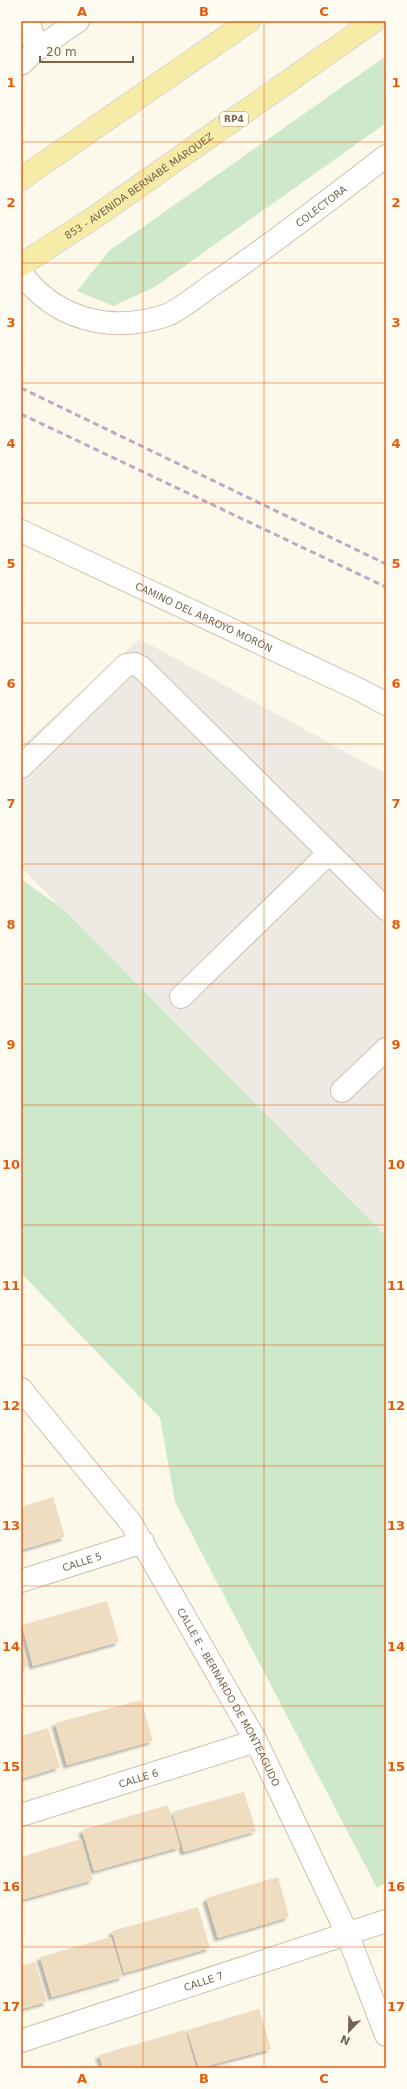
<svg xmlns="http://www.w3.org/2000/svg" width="407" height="2089" font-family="'DejaVu Sans',sans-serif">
<defs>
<filter id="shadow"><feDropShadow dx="-3.5" dy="3.5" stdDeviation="1" flood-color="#0004"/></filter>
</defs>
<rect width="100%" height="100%" fill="#fcf9ea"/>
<path fill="#edeae3" d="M140,639L386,774V1236L21,867V746Z"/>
<g fill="#cee9c9">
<path d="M386,56V123L155,287L113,306L77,291L109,251Z"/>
<path d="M21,879L62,908L386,1236V1883L377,1888L175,1502L160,1418L21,1273Z"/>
</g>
<g fill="#eeddc1" filter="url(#shadow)">
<path d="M53,1497L65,1537L21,1550V1507Z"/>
<path d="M107,1601L119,1642L33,1666L22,1625Z"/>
<path d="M21,1643L28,1666L21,1668Z"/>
<path d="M141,1700L153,1741L67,1765L55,1723Z"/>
<path d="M48,1728L60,1767L21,1779V1736Z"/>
<path d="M244,1792L256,1831L184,1852L172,1812Z"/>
<path d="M168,1805L180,1847L94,1871L82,1830Z"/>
<path d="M81,1839L93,1880L21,1900V1857Z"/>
<path d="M278,1877L289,1917L218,1938L206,1898Z"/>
<path d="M198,1907L210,1948L124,1973L112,1931Z"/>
<path d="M111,1937L123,1977L52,1997L40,1957Z"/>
<path d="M35,1962L47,2002L21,2009V1966Z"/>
<path d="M259,2009L271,2049L199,2068L187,2030Z"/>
<path d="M185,2030L196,2068H103L99,2055Z"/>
</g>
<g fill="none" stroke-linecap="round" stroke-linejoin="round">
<defs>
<g id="minor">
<path d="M29,21L36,50"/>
<path d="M21,64L36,50L78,21"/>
<path id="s1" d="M21,273C56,320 112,334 167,315C180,310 203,291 215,283C274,243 330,199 386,156"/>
<path id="s2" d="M21,531L360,690L386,704"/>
<path d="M21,767L126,665L135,664L141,667L386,909"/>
<path d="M181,997L329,853"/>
<path d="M342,1091L386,1049"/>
<path id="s3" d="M21,1389L131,1523L256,1741L347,1933L386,2035"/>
<path id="s4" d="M21,1581L143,1542"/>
<path id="s5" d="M21,1815L256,1741"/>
<path id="s6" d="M21,2041L386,1921"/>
</g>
<g id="major">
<path d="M21,179L249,21"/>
<path id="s7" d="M21,265L95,217L374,21"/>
</g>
</defs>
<use href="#minor" stroke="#ccc1ad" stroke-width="24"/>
<use href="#major" stroke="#dbd7d1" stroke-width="24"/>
<use href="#minor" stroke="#fff" stroke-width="22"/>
<use href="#major" stroke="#f6eba7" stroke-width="22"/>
<g stroke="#bfa8c6" stroke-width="3" stroke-dasharray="6 4" stroke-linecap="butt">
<path d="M21,388L386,564"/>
<path d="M21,414L386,587"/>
</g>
</g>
<path fill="none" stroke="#e8590c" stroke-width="1" stroke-opacity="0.55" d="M143,21V2068M264,21V2068M21,142H386M21,263H386M21,383H386M21,503H386M21,623H386M21,744H386M21,864H386M21,984H386M21,1105H386M21,1225H386M21,1345H386M21,1466H386M21,1586H386M21,1706H386M21,1826H386M21,1947H386"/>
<g text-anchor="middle" stroke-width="3" stroke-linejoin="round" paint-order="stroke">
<rect fill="#fefcf1" stroke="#9f927f" stroke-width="1" x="220" y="112" width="28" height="14" rx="3"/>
<g font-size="9" font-weight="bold" fill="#76654e">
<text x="234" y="122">RP4</text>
</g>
<g font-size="10" fill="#76654e" stroke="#fefcf1">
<text dy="4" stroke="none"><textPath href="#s7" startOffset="142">853 - AVENIDA BERNABÉ MÁRQUEZ</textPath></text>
<text dy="4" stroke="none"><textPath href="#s1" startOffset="352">COLECTORA</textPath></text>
<text dy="4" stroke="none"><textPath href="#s2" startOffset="202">CAMINO DEL ARROYO MORÓN</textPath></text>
<text dy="4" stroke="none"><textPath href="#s4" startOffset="64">CALLE 5</textPath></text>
<text dy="4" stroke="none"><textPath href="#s3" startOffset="373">CALLE E - BERNARDO DE MONTEAGUDO</textPath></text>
<text dy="4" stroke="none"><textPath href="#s5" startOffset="123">CALLE 6</textPath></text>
<text dy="4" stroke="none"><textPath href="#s6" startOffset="192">CALLE 7</textPath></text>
</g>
</g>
<rect width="407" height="2089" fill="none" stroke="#fefcf1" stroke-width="44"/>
<g transform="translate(349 2031) rotate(203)" stroke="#fefcf1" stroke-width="3" paint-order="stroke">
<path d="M0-3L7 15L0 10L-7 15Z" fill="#76654e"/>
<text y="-6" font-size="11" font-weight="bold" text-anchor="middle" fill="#76654e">N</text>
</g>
<path d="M40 56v6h93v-6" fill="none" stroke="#76654e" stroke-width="2"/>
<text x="46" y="56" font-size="12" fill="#76654e" stroke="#fefcf1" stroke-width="3" paint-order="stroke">20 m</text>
<rect x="22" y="22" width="363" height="2045" fill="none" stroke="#e8590c" stroke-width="1.5"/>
<g font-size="13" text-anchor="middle" font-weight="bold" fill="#e8590c">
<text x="82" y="16">A</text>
<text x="204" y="16">B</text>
<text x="324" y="16">C</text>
<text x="11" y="87">1</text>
<text x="396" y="87">1</text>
<text x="11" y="207">2</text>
<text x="396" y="207">2</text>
<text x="11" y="327">3</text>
<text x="396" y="327">3</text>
<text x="11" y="448">4</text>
<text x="396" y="448">4</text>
<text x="11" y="568">5</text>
<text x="396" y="568">5</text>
<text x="11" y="688">6</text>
<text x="396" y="688">6</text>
<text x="11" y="808">7</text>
<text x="396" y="808">7</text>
<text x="11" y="929">8</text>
<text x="396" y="929">8</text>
<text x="11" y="1049">9</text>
<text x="396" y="1049">9</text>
<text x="11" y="1169">10</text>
<text x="396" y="1169">10</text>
<text x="11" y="1290">11</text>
<text x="396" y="1290">11</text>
<text x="11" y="1410">12</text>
<text x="396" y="1410">12</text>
<text x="11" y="1530">13</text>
<text x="396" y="1530">13</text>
<text x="11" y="1651">14</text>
<text x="396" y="1651">14</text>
<text x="11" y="1771">15</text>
<text x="396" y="1771">15</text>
<text x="11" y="1891">16</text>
<text x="396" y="1891">16</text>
<text x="11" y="2011">17</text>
<text x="396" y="2011">17</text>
<text x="82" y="2083">A</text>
<text x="204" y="2083">B</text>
<text x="324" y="2083">C</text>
</g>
</svg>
